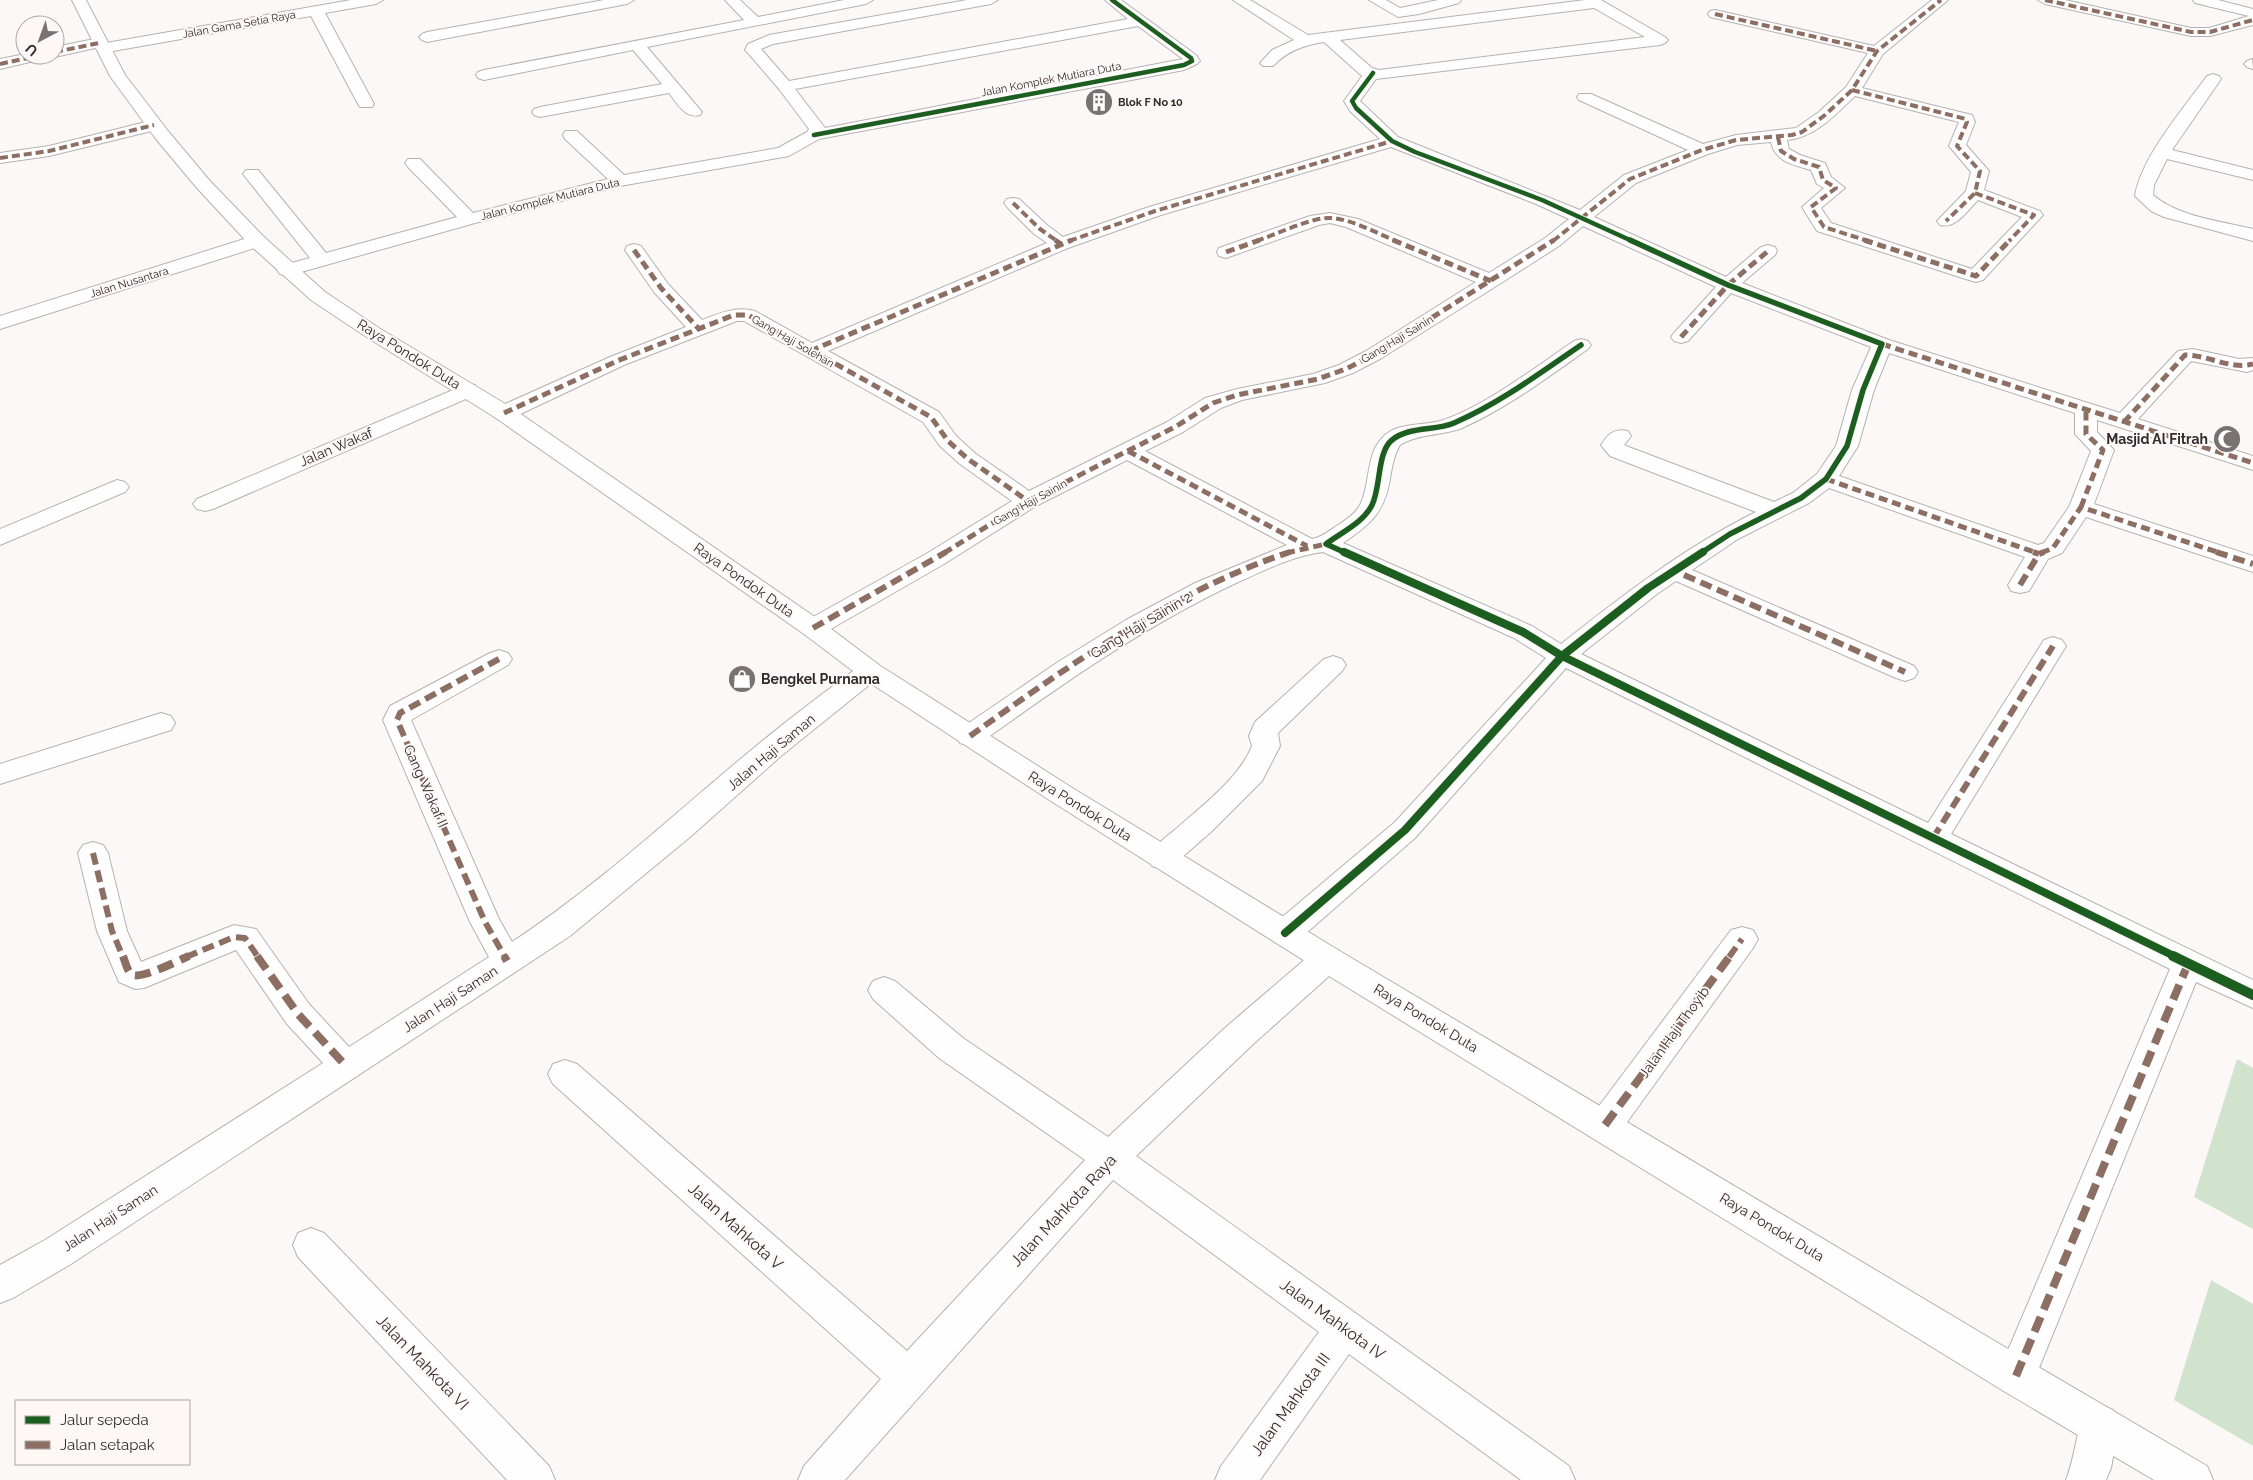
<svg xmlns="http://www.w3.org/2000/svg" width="2253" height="1480" font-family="Raleway,sans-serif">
<rect width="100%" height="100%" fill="#fbf8f7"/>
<g fill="#d1e2cd">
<path d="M2237,1059L2253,1068V1229L2194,1197Z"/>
<path d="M2211,1280L2253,1304V1446L2174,1400Z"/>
</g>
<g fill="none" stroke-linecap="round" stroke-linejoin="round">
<defs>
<g id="minor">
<path d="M351,0H383L376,4L325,13L374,104L372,107H360L358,104L311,16L102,53L95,48L55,57L50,55L47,58L0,69V59L25,54L55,55V47L99,38L106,43Z"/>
<path d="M604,0H634L627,4L427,42L422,40L419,37L422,34L427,32Z"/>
<path d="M725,0H740L758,17L844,0H873L866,4L647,47L702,112L700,115C685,119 677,103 669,93L540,117L534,115L532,112L534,109L540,107L662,84L633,50L484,80L478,78L476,75L478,72L484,70L744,20Z"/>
<path d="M967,0H998L991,4L773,44L761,49L789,81L1128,19L1105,0H1121L1196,55L1200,61L1197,64L1184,70L819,139L789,156L620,186L475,223L287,276L280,274L277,270L280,266L310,258L243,174L246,170H258L326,253L457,217L408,167L405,163L408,159H420L473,213L608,179L565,139L563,135L565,131H577L624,175L778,148L807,132L809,129L779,89L748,53L745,50L748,44L769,35ZM1138,26L1183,59L825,128L795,89Z"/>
<path d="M1233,0H1250L1308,35L1585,0H1601L1665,37L1668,40L1665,43L1660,45L1376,79L1360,101L1398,137L1580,210L1624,175L1688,150L1579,100L1577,97L1579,94H1591L1703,144L1736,135L1796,128L1819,112L1846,87L1868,53L1710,17L1708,14L1710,11L1715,10L1874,46L1932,0H1948L1883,54L1862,88L1972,115L1975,122L1966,145L1989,171L1984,190L2040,211L2043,215L1983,280L1976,282L1969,280L1817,231L1802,207L1824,188L1817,184L1811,170C1794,165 1775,162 1771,142L1737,145L1708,154L1636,183L1594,217L1726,277L1761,247L1768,245L1775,247L1777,251L1775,255L1742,283L1889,340L2120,413L2178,351L2193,349L2239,359L2253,358V370L2247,372L2191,361L2138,419L2253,456V470L2097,420V432L2114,450L2094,504L2253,556V572L2086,517L2062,553L2048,559L2029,591L2020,593L2011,591L2008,585L2025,557L1829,488L1809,503L1738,539L1692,570L1914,666L1918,672L1914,678L1905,681L1896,678L1676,581L1657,594L1581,654L1928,823L2044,640L2053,637L2062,640L2066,646L1951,834L2253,980V1008L2196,982L2030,1390L2016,1395L2002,1390L1997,1376L2170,969L1566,668L1415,838L1296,942L1285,945L1274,942L1270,933L1274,924L1395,822L1546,658L1514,638L1323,552C1292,556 1263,571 1234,584C1143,627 1061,685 980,743L970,746L960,743L956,736L960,729L1058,662L1126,620L1195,583L1287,545L1127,460L1036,506L944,564L822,634L813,636L804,634L800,628L804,622L926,554L1012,501L960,464L940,446L923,422L744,321H737L624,365L512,418L504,420L496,418L493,413L496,408L610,357L686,327L654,292L625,250L627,246L634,244L641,246L668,284L702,320C720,313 736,306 755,311L812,343L1047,243L1033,233L1007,207L1004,203L1007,199L1013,198L1019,199L1047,225L1063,237L1149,207L1380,139L1350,111L1344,101L1362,76L1324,42C1304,45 1287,51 1273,66H1263L1260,63L1272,50L1294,40ZM1594,8L1645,37L1379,70L1372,68L1340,40ZM1855,96L1959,122L1949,146L1971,172L1966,191L1937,221L1940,225C1956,229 1967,211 1978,200L2022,217L1972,269L1831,223L1821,208L1845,188L1831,177L1825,163L1800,155L1789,149L1787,140C1815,138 1836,114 1855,96ZM1391,147L1536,204L1569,219L1545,238L1489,273L1358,219L1330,213L1310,216L1219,248L1217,252L1219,256L1226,258L1319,225L1330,223L1346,227L1476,282L1366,351L1339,365L1313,374L1237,389L1205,398L1167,422L1029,491L976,454L956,436L939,412L828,351L1068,248L1161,215ZM1583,226L1716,287L1674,333L1671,337L1674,341L1681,343L1688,341L1731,293L1871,347L1852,390L1836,446L1817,474L1793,493L1774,502L1626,446L1624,445L1631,436L1628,431C1614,428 1608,434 1601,445L1610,456L1756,512C1685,547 1623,595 1561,644L1532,626L1343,543C1371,524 1384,513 1390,479C1392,467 1394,455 1400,445C1419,433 1442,436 1462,428C1507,408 1548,377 1588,349L1591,345L1588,341L1581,339L1574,341C1537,366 1483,408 1440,421C1422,426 1397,422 1383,437C1365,455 1371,484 1360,505C1356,513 1346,520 1338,525C1329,531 1322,537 1312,539L1145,451L1183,432L1221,408L1242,400L1325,383L1353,373L1380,359L1498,285L1559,246ZM1889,353L2075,413V434L2091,451L2069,507L2044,543L2038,545L1839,476L1858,446L1874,390Z"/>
<path d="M1369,0H1386L1400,8L1438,0H1461L1459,3L1419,14L1398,17Z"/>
<path d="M2038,0H2065L2191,28H2209L2249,16L2195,3L2193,0H2218L2253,9V25L2210,36H2191L2045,4Z"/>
<path d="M2252,59L2253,69L2247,67L2244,64L2247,61Z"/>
<path d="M2213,74L2219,76L2221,79L2172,150L2253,170V180L2167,159L2154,185L2153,195C2179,217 2220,221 2253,229V241L2164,217L2151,211L2135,196C2141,157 2184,108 2207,76Z"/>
<path d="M154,120L160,121L162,125L160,129L49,156L0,163V153L49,146Z"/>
<path d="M257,235L264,237L266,241L264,245L0,329V316Z"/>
<path d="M467,384L475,385L478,390L475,395L213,509L205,511L197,509L193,504L197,499Z"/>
<path d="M117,480L125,482L129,487L125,492L0,545V529Z"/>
<path d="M499,650L508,653L512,659L508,665L411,720L499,919L512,942C602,883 679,809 761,742C794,715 828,690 861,665L870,662L879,665L883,671L879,677L781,756L690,837L570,936L71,1264L13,1298L0,1303V1265L45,1240L323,1063L287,1024L236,950L144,988L135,989L119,982L97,931L78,853L83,845L93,842L103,845L108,853L127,931L141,962L234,925L256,929L309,1004L349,1047L489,957L470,922L383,720L390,706L490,653Z"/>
<path d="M1333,656L1342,659L1346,665L1342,671L1278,733L1280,746L1262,781L1212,831L1172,866L1162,869L1152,866L1147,858C1154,846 1166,837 1177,828C1202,806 1240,777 1252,746L1249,736L1255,722L1324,659Z"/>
<path d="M161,713L171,716L175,723L171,730L0,784V764Z"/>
<path d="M1742,927L1753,930L1758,939L1753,948L1617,1136L1605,1140L1593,1136L1588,1125L1593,1114L1731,930Z"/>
<path d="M1327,946L1338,950L1343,959L1338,968L1250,1047L1136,1156L1569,1466L1575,1480H1521L1349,1354L1260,1480H1215L1221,1466L1319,1332L1113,1180L845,1480H798L804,1466L881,1379L553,1084L548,1074L553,1064L565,1060L577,1064L907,1351L1085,1160L939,1058L873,999L868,990L873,981L884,977L895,981L963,1038L1108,1137L1226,1027L1316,950Z"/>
<path d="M311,1228L324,1233L549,1466L555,1480H507L298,1257L293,1245L298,1233Z"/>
<path d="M2099,1404L2113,1410L2119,1424L2111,1468L2106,1480H2066C2075,1457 2076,1433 2085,1410Z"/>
</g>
<path id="major" d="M72,0H86L125,75L168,131L209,180L264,237L325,292L379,328L512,408L822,622L879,665L1074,789L1338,950L2030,1362L2207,1466L2213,1480H2154L2002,1390L1316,968L1054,803L861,677L804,634L496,418L365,336L311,300L250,245L197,188L156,139L110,76Z"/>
</defs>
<use href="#minor" stroke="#b6b2b1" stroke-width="2"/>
<use href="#major" stroke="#b6b2b1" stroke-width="2"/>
<use href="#minor" fill="#fefefe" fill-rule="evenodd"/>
<use href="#major" fill="#fefefe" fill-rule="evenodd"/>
<g stroke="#8d6e63" stroke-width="4" stroke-dasharray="8 4" stroke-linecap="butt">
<path d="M2045,0L2191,32H2210L2253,20"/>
<path d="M1715,14L1877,51"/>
<path d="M55,52L99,43"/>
<path d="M0,64L42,55"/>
<path d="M1852,90L1966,119L1967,122L1957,146L1980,171L1975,193L1946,221"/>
<path d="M1778,137L1781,151L1794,159L1819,167L1823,180L1836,188L1811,207L1824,227L1868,241"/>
<path d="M0,158L49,151L154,125"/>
<path d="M1975,193L2034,215L2009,241"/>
<path d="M1013,203L1040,229L1057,241"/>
<path d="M1069,241L1155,211L1392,141"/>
<path d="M1256,241C1275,235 1312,217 1330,218C1352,219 1376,233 1396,241"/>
<path d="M1553,241L1630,179L1702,150L1736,140L1792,135L1802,132L1825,115L1852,90L1877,51L1941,0"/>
</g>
<g stroke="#8d6e63" stroke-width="5" stroke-dasharray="9 5" stroke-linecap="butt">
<path d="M1055,240L1061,244"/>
<path d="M1393,240L1491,281"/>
<path d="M1864,240L1976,276L2010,240"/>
<path d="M634,250L661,288L699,329"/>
<path d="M1226,252L1260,240"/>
<path d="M1681,337L1728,285L1768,251"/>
<path d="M1882,344L2253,463"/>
<path d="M810,351L1072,240"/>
<path d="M504,413L617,361L734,315H748L931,417L948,441L968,459L1028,501"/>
<path d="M2124,422L2185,355C2208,355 2231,370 2253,364"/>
<path d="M1128,451L1307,546"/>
<path d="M1826,479L2037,553"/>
<path d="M2081,507L2103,450L2086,434V409"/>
<path d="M944,553L1028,501L1175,427L1213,403L1237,395L1318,379L1346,369L1373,355L1554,240"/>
<path d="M1286,553L1326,544"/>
<path d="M2041,553L2053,548L2081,507L2220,553"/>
</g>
<g stroke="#8d6e63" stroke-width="6" stroke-dasharray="12 6" stroke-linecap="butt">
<path d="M2033,552L2039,554"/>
<path d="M2216,552L2253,564"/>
<path d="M1684,575L1905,672"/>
<path d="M2020,585L2039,554L2044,552"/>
<path d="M813,628L946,552"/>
<path d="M499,659L400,713L397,720L485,922L505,957"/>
<path d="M970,736C1070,665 1173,591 1290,552"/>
<path d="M1933,838L2053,646"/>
<path d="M93,853L112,931L123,957"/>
<path d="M186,957L234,937L245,938L258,957"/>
<path d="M1729,957L1742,939"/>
</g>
<g stroke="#8d6e63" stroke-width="8" stroke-dasharray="16 8" stroke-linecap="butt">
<path d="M123,956C125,961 127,970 131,974C139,981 179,960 189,956"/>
<path d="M257,956L298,1014L346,1066"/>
<path d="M504,956L507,961"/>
<path d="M1605,1125L1730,956"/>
<path d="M2016,1376L2188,964"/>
</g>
<defs>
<g id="cycleway-far3">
<path d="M1373,73L1352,101L1356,108L1392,141L1415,152L1542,200L1632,241"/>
<path d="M814,135L1184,65L1192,61L1191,58L1112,0"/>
</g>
<g id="cycleway-far2">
<path d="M1630,240L1728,285L1882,344L1863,390L1847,446L1826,479L1801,498L1730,534L1701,553"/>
<path d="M1346,553L1326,544C1342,532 1363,523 1372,505C1381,487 1377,452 1392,440C1409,426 1435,431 1454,423C1500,403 1540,373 1581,345"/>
</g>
<g id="cycleway-far1">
<path d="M1344,552L1523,632L1562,656L2176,957"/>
<path d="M1285,933L1405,830L1562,656L1648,588L1703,552"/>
</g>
<path id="cycleway" d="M2173,956L2253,995"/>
</defs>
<use href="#cycleway-far3" stroke="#fdf7f5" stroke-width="6"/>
<use href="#cycleway-far2" stroke="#fdf7f5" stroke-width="8"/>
<use href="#cycleway-far1" stroke="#fdf7f5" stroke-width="11"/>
<use href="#cycleway" stroke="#fdf7f5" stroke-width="13"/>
<use href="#cycleway-far3" stroke="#1b5e20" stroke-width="4.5"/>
<use href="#cycleway-far2" stroke="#1b5e20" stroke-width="5.5"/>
<use href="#cycleway-far1" stroke="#1b5e20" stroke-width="8"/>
<use href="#cycleway" stroke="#1b5e20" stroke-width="10"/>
</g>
<defs>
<symbol id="building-disc" viewBox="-11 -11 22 22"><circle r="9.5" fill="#787372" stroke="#fdf7f5"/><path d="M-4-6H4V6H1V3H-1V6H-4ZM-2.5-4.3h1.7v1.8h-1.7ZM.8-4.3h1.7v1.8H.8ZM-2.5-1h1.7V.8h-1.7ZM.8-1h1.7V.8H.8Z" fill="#fff"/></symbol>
<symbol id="mosque-disc" viewBox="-11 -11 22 22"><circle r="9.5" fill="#787372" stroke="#fdf7f5"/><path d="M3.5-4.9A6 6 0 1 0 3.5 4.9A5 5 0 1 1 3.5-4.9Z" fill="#fff"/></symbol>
<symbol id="shop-disc" viewBox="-11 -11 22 22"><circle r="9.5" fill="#787372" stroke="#fdf7f5"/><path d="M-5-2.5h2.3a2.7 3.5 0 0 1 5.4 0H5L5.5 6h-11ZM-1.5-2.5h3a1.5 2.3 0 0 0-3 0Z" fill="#fff"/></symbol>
</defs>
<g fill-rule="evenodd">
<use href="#building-disc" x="1083" y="86" width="32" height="32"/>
<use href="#mosque-disc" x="2211" y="423" width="32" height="32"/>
<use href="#shop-disc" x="726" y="663" width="32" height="32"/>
</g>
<g text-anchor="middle" stroke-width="4" stroke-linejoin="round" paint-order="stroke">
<g font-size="11" fill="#322c2a" stroke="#fdf7f5">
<text transform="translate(239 24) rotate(-10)" y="4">Jalan Gama Setia Raya</text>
<text transform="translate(1051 79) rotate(-11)" y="4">Jalan Komplek Mutiara Duta</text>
<text transform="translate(550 199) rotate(-14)" y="4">Jalan Komplek Mutiara Duta</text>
<text transform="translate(129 282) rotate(-17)" y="4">Jalan Nusantara</text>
<text transform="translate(1397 339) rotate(-31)" y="4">Gang Haji Sainin</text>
<text transform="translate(793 341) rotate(30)" y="4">Gang Haji Solehan</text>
<text transform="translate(1030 502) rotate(-29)" y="4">Gang Haji Sainin</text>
</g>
<g font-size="11" font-weight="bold" fill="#322c2a" stroke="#fdf7f5" text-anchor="start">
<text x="1118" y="106">Blok F No 10</text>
</g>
<g font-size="14" fill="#322c2a" stroke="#fdf7f5">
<text transform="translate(409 354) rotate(32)" y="5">Raya Pondok Duta</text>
<text transform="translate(336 447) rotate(-23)" y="5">Jalan Wakaf</text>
<text transform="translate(744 580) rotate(35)" y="5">Raya Pondok Duta</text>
<text transform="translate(1141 625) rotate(-31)" y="5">Gang Haji Sainin 2</text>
<text transform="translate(771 752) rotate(-40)" y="5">Jalan Haji Saman</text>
<text transform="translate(426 786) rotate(66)" y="5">Gang Wakaf II</text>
<text transform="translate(1080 806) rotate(32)" y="5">Raya Pondok Duta</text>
<text transform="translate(450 999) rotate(-33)" y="5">Jalan Haji Saman</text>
<text transform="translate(1426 1018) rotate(31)" y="5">Raya Pondok Duta</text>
<text transform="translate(1674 1032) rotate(-54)" y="5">Jalan Haji Thoyib</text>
<text transform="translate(110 1218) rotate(-33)" y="5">Jalan Haji Saman</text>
<text transform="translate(1772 1227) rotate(31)" y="5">Raya Pondok Duta</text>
</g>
<g font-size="14" font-weight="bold" fill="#322c2a" stroke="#fdf7f5" text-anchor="end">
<text x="2208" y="444">Masjid Al Fitrah</text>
<text x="761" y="684" text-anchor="start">Bengkel Purnama</text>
</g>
<g font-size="16" fill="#322c2a" stroke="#fdf7f5">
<text transform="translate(1063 1210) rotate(-47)" y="6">Jalan Mahkota Raya</text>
<text transform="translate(736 1226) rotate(42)" y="6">Jalan Mahkota V</text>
<text transform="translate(1333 1319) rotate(36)" y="6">Jalan Mahkota IV</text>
<text transform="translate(423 1362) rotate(46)" y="6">Jalan Mahkota VI</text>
<text transform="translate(1290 1404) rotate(-54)" y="6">Jalan Mahkota III</text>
</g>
</g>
<rect x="15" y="1400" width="175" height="65" fill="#fdf7f5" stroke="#aca6a4"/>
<rect x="25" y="1416" width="25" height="8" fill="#1b5e20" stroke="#aca6a4"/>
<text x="60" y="1425" font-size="15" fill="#322c2a">Jalur sepeda</text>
<rect x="25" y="1441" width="25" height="8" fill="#8d6e63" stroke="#aca6a4"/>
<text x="60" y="1450" font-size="15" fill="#322c2a">Jalan setapak</text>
<g transform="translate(40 40) rotate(221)"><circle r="24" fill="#fdf7f5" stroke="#aca6a4"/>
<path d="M0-4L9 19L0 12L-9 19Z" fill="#787372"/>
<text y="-8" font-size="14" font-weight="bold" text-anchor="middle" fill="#322c2a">U</text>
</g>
</svg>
